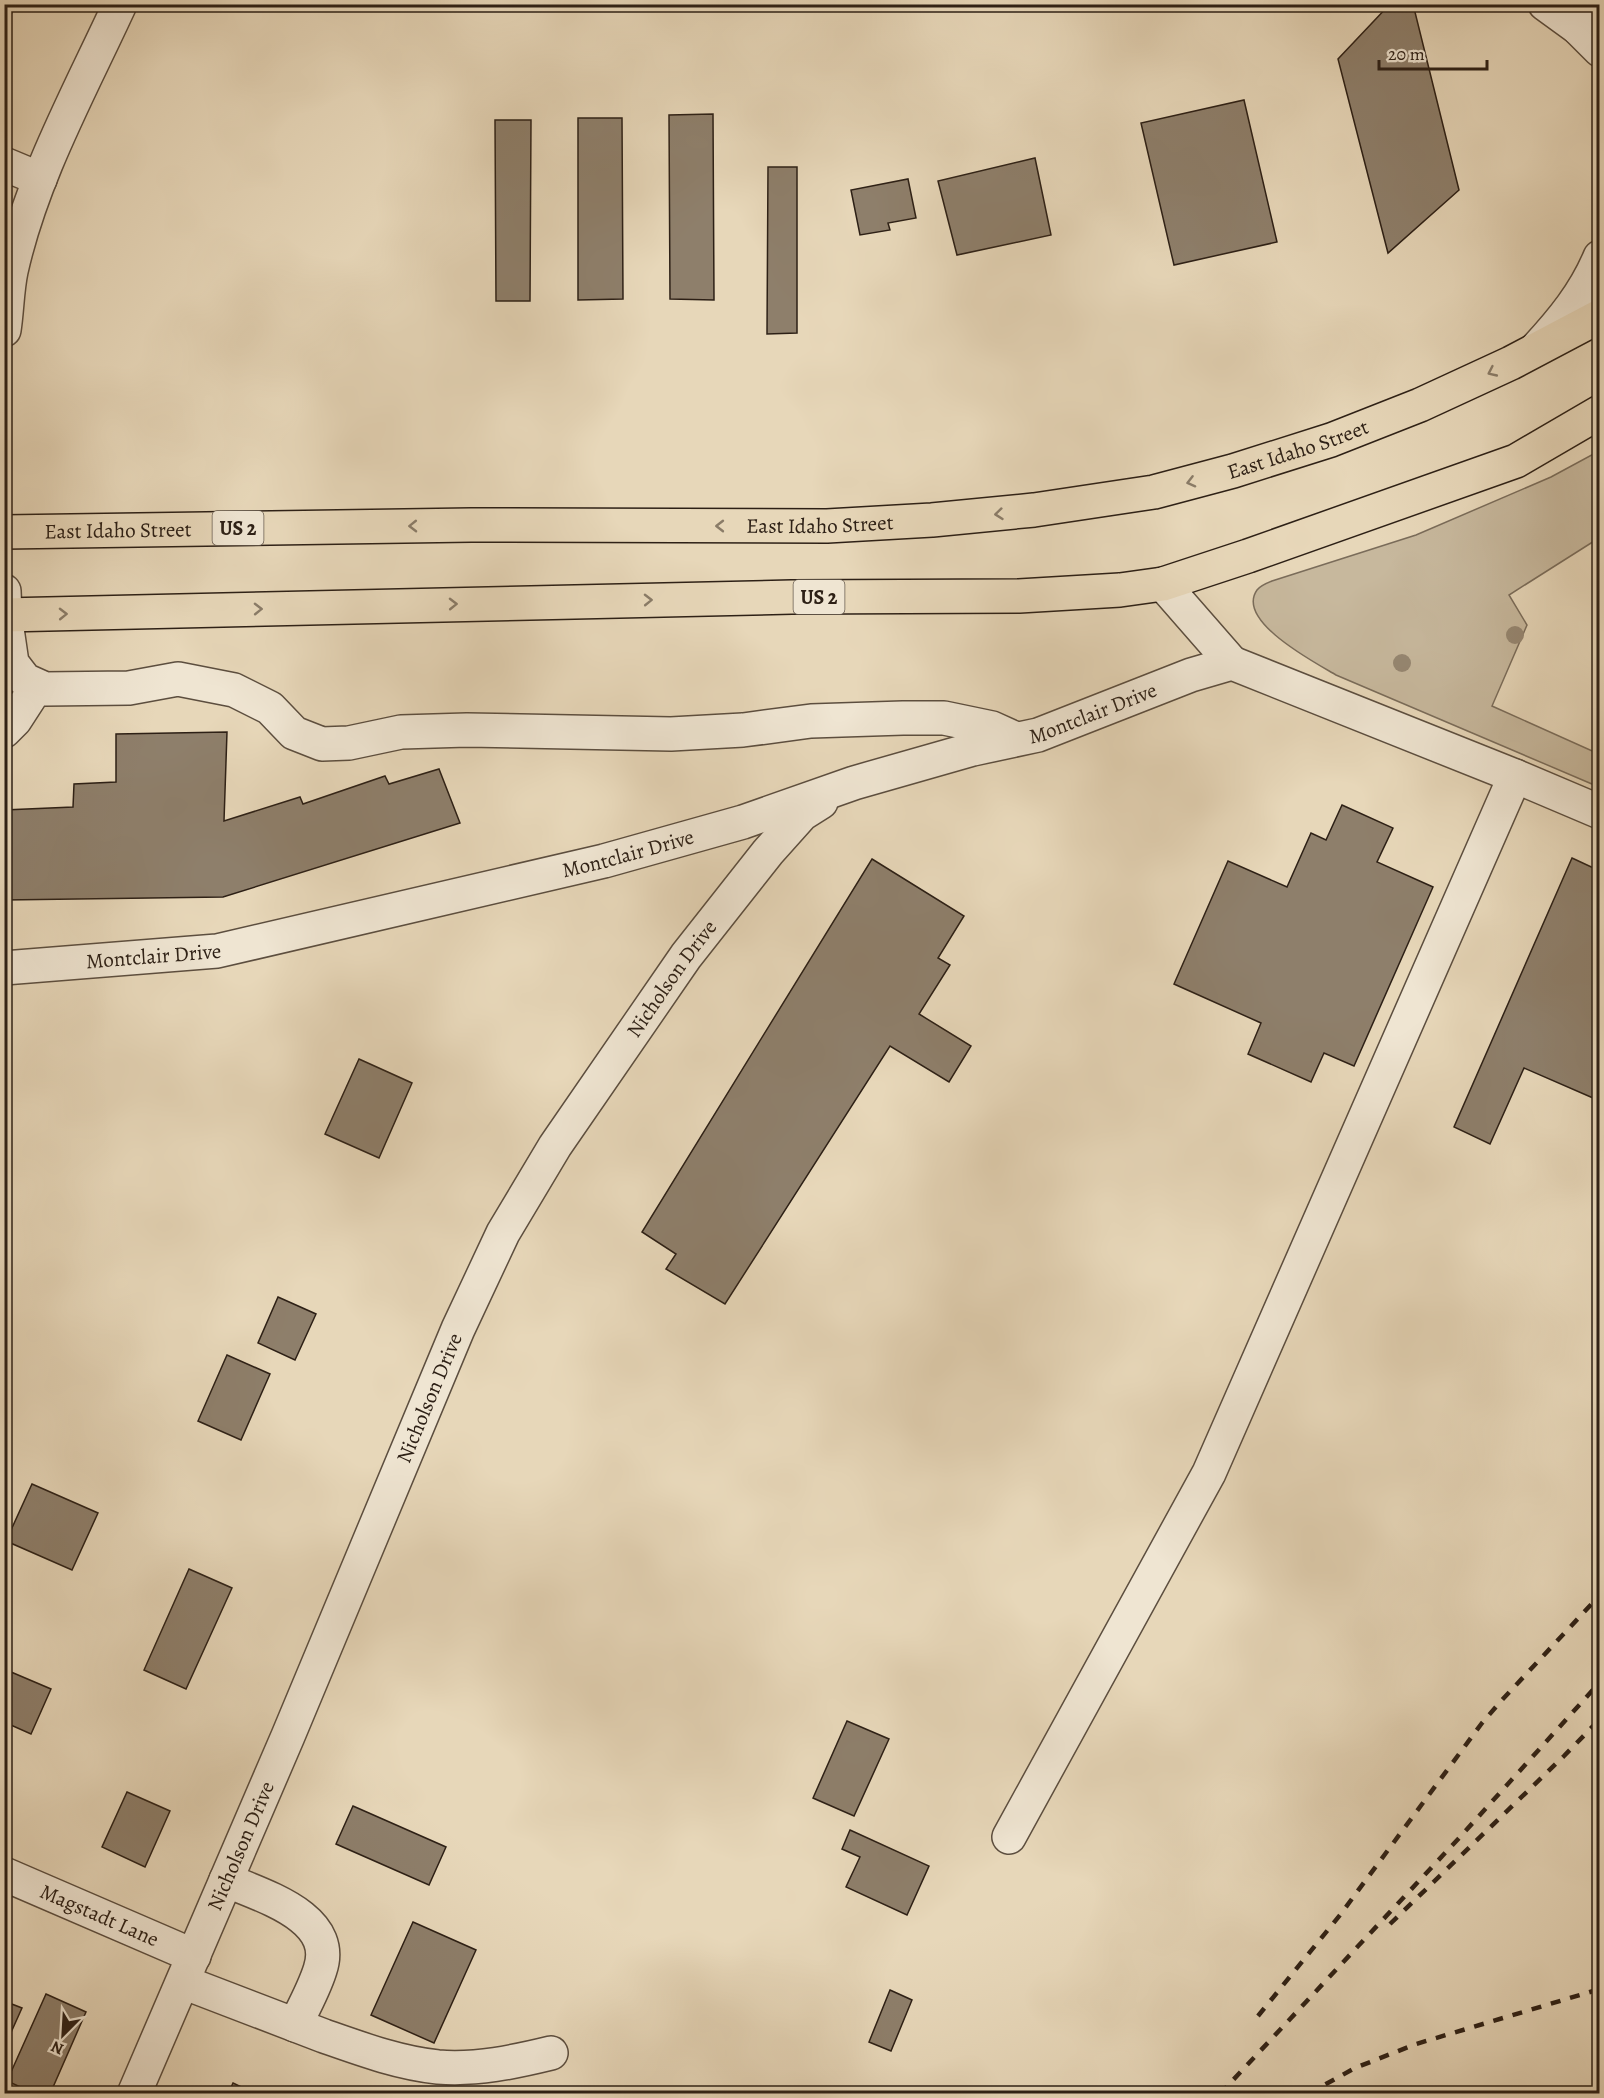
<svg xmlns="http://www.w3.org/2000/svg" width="1604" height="2098" font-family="Alegreya,serif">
<rect width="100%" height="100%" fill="#e7d7b9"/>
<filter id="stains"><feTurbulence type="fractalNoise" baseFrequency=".00333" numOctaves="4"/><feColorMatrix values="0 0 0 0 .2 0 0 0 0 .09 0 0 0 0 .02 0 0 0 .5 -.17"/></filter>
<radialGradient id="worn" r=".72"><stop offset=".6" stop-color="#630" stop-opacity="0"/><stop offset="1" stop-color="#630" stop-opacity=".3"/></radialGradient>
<path fill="#c7b89d" stroke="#7a6c5a" stroke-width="1.5" d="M1599,451V538L1509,595L1527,625L1492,706L1599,754V787L1336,675C1316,663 1235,621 1257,590C1260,586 1267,583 1272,581L1416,535L1551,477Z"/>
<g fill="#8e7f6b" stroke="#2d2016" stroke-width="1.5">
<path d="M4,4H16L4,29Z"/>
<path d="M1390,4H1413L1459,190L1388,253L1338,59Z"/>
<path d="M1244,100L1277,242L1174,265L1141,123Z"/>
<path d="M713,114L714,300L670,299L669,115Z"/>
<path d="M578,118H622L623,299L578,300Z"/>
<path d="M495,120H531L530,301H496Z"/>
<path d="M1035,158L1051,235L957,255L938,181Z"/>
<path d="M768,167H797V333L767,334Z"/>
<path d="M908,179L916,218L888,223L890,230L860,235L851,190Z"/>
<path d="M227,732L224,821L300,797L303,804L385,776L389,784L439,769L460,823L223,897L4,900V810L73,807L74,784L116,782V734Z"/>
<path d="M1342,805L1393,828L1377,862L1433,887L1354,1066L1324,1053L1311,1082L1248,1054L1261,1023L1174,984L1228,861L1287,887L1311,833L1326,840Z"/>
<path d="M1572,858L1600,871V1101L1524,1068L1490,1144L1454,1127Z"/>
<path d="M872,859L964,916L938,958L950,965L919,1014L971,1046L949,1082L890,1046L725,1304L666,1269L676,1254L642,1232Z"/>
<path d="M359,1059L412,1083L379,1158L325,1134Z"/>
<path d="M278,1297L316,1314L295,1360L258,1343Z"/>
<path d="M227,1355L270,1374L241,1440L198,1421Z"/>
<path d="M32,1484L98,1513L72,1570L6,1541Z"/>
<path d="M189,1569L232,1588L186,1689L144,1670Z"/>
<path d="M4,1669L51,1689L31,1734L4,1722Z"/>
<path d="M847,1721L889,1739L854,1816L813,1798Z"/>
<path d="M127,1792L170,1811L145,1867L102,1847Z"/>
<path d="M353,1806L446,1847L429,1885L336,1844Z"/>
<path d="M850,1830L929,1866L907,1915L846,1887L860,1857L842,1849Z"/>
<path d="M413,1922L476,1950L434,2043L371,2015Z"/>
<path d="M890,1990L912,2000L891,2051L869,2042Z"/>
<path d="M46,1994L86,2012L50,2094H36L7,2081Z"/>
<path d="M4,2001L22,2008L4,2048Z"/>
<path d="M233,2083L256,2094H228Z"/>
</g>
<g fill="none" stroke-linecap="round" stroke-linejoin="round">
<defs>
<g id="minor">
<path d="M1545,4L1578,28L1600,50"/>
<path d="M1578,28L1598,4"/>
<path d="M4,164L40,179"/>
<path d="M4,330C7,311 7,290 11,271C32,177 80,91 120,4"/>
<path d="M1536,349C1562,321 1585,293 1600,257"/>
<path d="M1163,584L1232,663"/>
<path d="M4,591L5,615L12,663L25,680L45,689L129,688L178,679L234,690L270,708L294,733L322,744L349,743L401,732L467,730L671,734L743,730L811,721L903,718H944L992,728L1016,739"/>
<path d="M4,731L15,720L37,686"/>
<path id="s1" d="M4,968L217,951L604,861L743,822L854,783L973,749L1038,735L1191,675L1232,663L1515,776L1600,812"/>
<path d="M1009,1837L1209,1473L1515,776"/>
<path id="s2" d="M4,1874L194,1956"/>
<path d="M226,1880C262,1896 338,1917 320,1970C314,1989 304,2007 295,2025"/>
<path d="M183,1982C229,2000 276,2018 324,2036C361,2049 399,2063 438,2067C477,2070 514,2062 551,2053"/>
<path id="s3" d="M134,2094L288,1736L458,1329L503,1233L555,1146L686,956L768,852L802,814L821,802"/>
</g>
<g id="highway">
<path id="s4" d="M4,532L471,525L827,526L932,520L1034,510L1154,492L1233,471L1331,440L1420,405L1511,363L1600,316"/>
<path d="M4,615L792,597L1019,596L1120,590L1163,584L1248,556L1516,461L1600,412"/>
</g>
</defs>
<use href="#minor" stroke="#5c4e3f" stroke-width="36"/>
<use href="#highway" stroke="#2d2016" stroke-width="36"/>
<use href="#minor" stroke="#efe5d2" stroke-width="33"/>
<use href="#highway" stroke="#e7d7b9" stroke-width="33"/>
<g stroke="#2d2016" stroke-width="4.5" stroke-dasharray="10 10" stroke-linecap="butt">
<path d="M1390,1924L1564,1756L1600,1719"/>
<path d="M1258,2016L1340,1915L1482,1723L1502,1700L1600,1595"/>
<path d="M1220,2094L1460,1837L1600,1682"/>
<path d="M1308,2094L1355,2068L1416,2044L1600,1989"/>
</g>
</g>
<g fill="#968772">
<circle cx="1515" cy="635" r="9"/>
<circle cx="1402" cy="663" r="9"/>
</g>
<defs><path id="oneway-chevron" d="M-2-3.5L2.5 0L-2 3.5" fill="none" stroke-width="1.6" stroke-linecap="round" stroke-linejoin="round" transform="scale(1.5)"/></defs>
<g stroke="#8a7c68">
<use href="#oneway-chevron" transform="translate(1492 372) rotate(155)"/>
<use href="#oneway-chevron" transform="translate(1191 482) rotate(166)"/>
<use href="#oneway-chevron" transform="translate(999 514) rotate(174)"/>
<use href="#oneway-chevron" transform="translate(413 526) rotate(179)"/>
<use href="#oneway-chevron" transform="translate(720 526) rotate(-180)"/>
<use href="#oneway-chevron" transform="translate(648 600) rotate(-1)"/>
<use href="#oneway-chevron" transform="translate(453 604) rotate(-1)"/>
<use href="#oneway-chevron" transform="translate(258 609) rotate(-1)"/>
<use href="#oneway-chevron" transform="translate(63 614) rotate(-1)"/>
</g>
<g text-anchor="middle" stroke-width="5" stroke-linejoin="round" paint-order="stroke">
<g fill="#efe5d2" stroke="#675b4e" stroke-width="1.5">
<rect x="212.5" y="511" width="51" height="34" rx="4.5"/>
<rect x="793.5" y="580" width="51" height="34" rx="4.5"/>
</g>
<g font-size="20" font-weight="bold" fill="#2d2016">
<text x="238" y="535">US 2</text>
<text x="819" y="604">US 2</text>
</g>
<g font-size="21" fill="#2d2016" stroke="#efe5d2">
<text dy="7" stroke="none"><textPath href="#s4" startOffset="1302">East Idaho Street</textPath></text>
<text dy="7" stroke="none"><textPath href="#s4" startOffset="816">East Idaho Street</textPath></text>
<text dy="7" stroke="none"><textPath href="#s4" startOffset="114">East Idaho Street</textPath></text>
<text dy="7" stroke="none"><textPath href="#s1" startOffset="1122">Montclair Drive</textPath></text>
<text dy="7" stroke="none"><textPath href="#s1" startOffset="636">Montclair Drive</textPath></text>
<text dy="7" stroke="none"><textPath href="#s1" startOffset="150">Montclair Drive</textPath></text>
<text dy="7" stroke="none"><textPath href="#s3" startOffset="1242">Nicholson Drive</textPath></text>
<text dy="7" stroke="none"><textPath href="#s3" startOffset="756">Nicholson Drive</textPath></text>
<text dy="7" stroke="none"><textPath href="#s3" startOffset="270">Nicholson Drive</textPath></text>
<text dy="7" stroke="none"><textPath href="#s2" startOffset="104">Magstadt Lane</textPath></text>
</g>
</g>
<rect width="1604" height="2098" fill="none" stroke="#e7d7b9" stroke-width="24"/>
<rect x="6" y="6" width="1592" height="2086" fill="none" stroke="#2d2016" stroke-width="3"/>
<rect x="12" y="12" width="1580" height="2074" fill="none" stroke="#2d2016" stroke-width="1.5"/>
<g transform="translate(63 2035) rotate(204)" stroke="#efe5d2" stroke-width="4.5" paint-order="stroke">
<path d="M0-4.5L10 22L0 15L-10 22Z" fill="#2d2016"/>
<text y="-9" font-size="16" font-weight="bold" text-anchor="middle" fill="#2d2016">N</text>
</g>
<path d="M1379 60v9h108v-9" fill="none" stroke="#2d2016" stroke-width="3"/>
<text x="1388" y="60" font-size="18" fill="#2d2016" stroke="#efe5d2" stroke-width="4.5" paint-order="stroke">20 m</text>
<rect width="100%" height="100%" filter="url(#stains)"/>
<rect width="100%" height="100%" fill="url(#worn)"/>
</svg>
